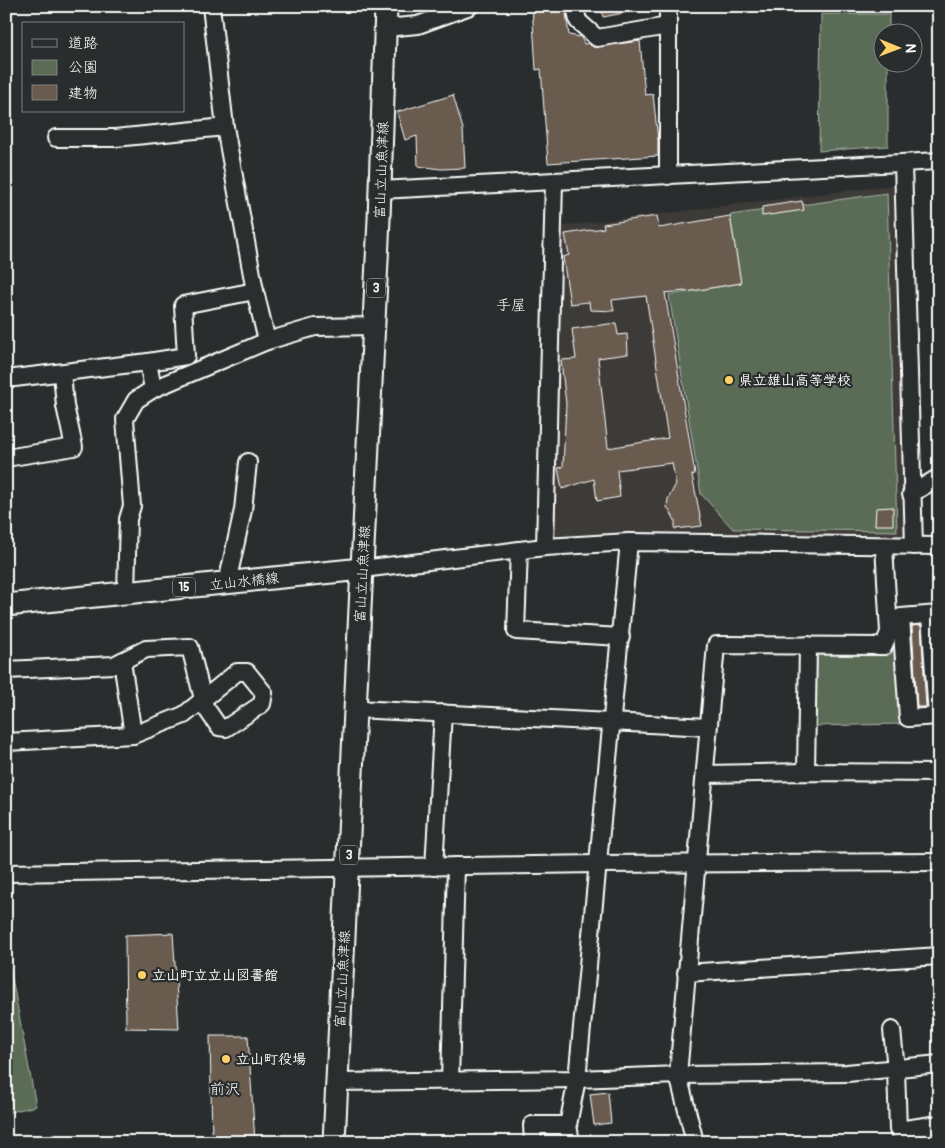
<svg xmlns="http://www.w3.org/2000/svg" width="945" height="1148" font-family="Pangolin,'Klee One',sans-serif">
<rect width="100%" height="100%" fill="#2a2d2e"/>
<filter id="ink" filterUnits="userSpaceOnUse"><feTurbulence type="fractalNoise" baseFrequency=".02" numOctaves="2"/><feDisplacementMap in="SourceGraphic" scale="10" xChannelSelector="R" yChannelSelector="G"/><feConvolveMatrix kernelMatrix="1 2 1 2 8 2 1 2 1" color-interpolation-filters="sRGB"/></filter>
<g filter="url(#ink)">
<path fill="#3d3b38" d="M893,185L905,536L631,533L555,536L563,226Z"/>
<g fill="#5a6c56" stroke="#acb6aa">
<path d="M821,14H889V32H882V62L888,63V146L819,151Z"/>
<path d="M887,193L897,531L733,529L701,494L669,295L741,283L730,215Z"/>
<path d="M816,650L896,652L900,724L815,726Z"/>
<path d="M6,946L36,1106L6,1113Z"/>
</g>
<g fill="#695c4f" stroke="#fff">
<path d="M532,6H565L569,35L581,37L584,44L588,43L594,47L640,41L645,95L653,94L658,140V156L548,163L541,69L536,70Z"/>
<path d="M601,6H633L634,11L603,17Z"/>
<path d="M453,95L463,129L465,168L441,169L418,166L417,136L405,140L397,112Z"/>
<path d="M802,201L804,210L762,216V207Z"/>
<path d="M657,216L659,228L730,216L741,283L686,292L685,291L665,293L695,474L692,475L702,526L675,529V520L667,507L668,499L676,484L672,463L617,470L620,497L597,501L594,479L562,489L558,468L563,467L566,404L561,360L576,359L572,329L616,323L618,335L627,334L628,354L598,358L608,448L668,438L646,296L612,300L614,311L590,310L589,302L570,304L563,257L569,255L565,234L604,228L603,224Z"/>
<path d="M893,507V525H875L876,508Z"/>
<path d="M921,625L926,707H917L912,626Z"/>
<path d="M173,933L179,1029L126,1028L125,935Z"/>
<path d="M210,1036H248L255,1142H212Z"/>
<path d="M608,1092L611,1123L594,1125L590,1094Z"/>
</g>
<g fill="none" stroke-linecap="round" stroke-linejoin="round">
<defs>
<g id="minor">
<path d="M211,6L225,127L255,291L267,341L315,327L374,326"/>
<path d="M575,6L578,21L597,38L668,26"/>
<path d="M385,28L418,25L470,6"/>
<path d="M56,138H115L225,127"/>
<path d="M903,163L914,546"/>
<path d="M668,176V6"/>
<path d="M380,190L939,161"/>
<path d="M6,379L148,362L186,356L183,305L255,291"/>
<path d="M153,389L267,341"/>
<path d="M6,458L74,447L65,406L62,373"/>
<path d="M911,494L939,477"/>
<path d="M545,547L554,181"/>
<path d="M519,550L516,631L621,637"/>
<path d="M362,569L545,547L629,542L939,546"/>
<path d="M227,583L243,510L248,462"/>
<path d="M126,592L128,519L132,506L125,419L136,400L153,389L148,362"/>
<path d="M939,614L901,617L908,718L939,716"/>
<path d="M930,615L937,716"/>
<path d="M122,661L133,735"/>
<path d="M6,670L114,665L146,649L190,647L203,699"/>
<path d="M356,709L708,727"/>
<path d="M6,742L133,735L184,715L237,672H247L264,693L262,704L226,728L219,727L201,701"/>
<path d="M806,772L808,645"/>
<path d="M705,774L806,772L939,773"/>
<path d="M434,867L443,713"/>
<path d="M6,873L598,864L939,862"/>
<path d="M686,973L939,956"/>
<path d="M892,1030L896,1069L898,1130L939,1124"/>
<path d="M450,1081L456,866"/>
<path d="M336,1082L577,1079L678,1075L847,1073L939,1064"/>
<path d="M533,1142L532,1125H568"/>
<path d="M571,1142L568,1125L577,1079L629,542"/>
<path d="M695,1142L678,1075L716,645L884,646L889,632L884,546"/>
</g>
<g id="major">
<path d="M6,605L362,569"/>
<path d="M334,1142L379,219L386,6"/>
</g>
</defs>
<use href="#minor" stroke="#fff" stroke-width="20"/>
<use href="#major" stroke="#fff" stroke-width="25"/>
<use href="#minor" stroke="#2a2d2e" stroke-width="16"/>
<use href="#major" stroke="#2a2d2e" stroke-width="21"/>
</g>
</g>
<g fill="#ffd166" stroke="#2a2d2e" stroke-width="2">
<circle cx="729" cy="380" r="5"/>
<circle cx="142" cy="975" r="5"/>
<circle cx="226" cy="1059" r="5"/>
</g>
<g text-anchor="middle" stroke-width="4.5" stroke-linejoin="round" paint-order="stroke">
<g fill="#2a2d2e" stroke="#bfc0c0" stroke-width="1">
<rect x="367" y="278.5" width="18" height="19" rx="4"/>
<rect x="173" y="577.5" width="22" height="19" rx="4"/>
<rect x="340" y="845.5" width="18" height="19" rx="4"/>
</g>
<g font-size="12" font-weight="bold" fill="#fff">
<text x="376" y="292">3</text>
<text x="184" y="591">15</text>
<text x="349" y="859">3</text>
</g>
<g font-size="14" fill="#fff" stroke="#2a2d2e">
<text transform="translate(381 170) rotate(-88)" y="5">富山立山魚津線</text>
<text transform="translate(362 574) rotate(-87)" y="5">富山立山魚津線</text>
<text transform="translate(244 581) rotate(-6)" y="5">立山水橋線</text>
<text transform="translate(342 979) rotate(-87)" y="5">富山立山魚津線</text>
</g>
<g font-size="14" font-weight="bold" fill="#fff" stroke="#2a2d2e" text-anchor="start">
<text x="739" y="385">県立雄山高等学校</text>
<text x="152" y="980">立山町立立山図書館</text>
<text x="236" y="1064">立山町役場</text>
</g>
<g font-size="15" fill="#fff" stroke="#2a2d2e">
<text x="511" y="310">手屋</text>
<text x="225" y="1094">前沢</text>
</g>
</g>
<rect width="945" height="1148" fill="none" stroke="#2a2d2e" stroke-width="25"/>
<rect x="12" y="12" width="920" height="1123" fill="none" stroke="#fff" stroke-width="2" filter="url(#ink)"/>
<rect x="22" y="22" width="162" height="90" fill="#2a2d2e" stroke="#7f8182"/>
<rect x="32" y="39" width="25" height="8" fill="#2a2d2e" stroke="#7f8182"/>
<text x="68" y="48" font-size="15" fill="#ffffff">道路</text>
<rect x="32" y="60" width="25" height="15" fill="#5a6c56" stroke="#7f8182"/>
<text x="68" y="72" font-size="15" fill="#ffffff">公園</text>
<rect x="32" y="85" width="25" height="15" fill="#695c4f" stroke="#7f8182"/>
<text x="68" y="98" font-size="15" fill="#ffffff">建物</text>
<g transform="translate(898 48) rotate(91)"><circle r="24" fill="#2a2d2e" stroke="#7f8182"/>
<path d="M0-4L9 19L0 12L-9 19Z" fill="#ffd166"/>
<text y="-8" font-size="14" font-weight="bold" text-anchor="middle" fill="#ffffff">N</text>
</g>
</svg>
